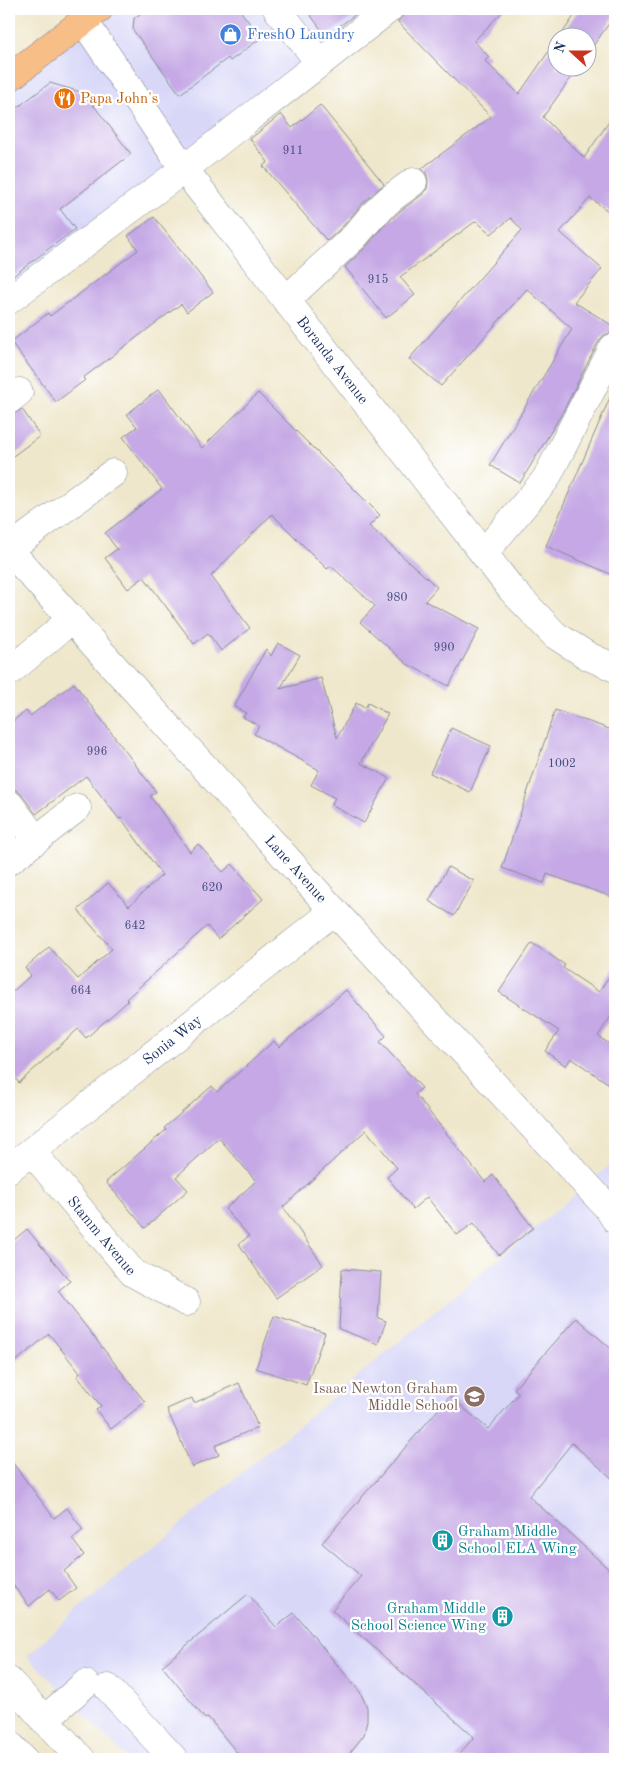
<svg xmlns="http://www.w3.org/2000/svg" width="624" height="1768" font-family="'Old Standard TT',serif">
<rect width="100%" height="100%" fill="#fff"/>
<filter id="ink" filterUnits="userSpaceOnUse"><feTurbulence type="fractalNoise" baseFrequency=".02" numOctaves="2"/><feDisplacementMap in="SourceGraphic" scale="10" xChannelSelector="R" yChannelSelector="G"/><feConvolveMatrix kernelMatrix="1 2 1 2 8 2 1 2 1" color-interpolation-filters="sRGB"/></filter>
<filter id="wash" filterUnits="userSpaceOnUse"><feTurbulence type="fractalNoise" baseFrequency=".0096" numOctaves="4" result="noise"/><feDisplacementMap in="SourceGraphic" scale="20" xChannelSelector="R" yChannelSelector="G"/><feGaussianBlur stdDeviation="1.12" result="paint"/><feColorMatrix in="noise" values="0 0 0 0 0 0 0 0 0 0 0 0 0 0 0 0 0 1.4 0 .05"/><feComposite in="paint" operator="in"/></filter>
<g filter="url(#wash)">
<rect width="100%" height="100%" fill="#efe7cb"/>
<g fill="#d8d7f8">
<path d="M99,9H372L9,296V78Z"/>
<path d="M615,1161V1759H128L27,1656L79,1609Z"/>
</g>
<g id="blocks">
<g fill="#c5a8e5">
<path d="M147,9H239L261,38L230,61L228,58L180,94L133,30L134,18Z"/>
<path d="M306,9H363L326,36Z"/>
<path d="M404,9H505L474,41L489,57L485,61L519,94L556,41V68H578L543,117L584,158L615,113V216L590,198L560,232L602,269L574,302L615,327L611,333L604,335L599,341L561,415L520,483L490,465L572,329L527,289L441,386L409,359L522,230L511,218L491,234L476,221L400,277L415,295L386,318L345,267L366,247L383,227L400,211L422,195L427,189L428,180L426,173L421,169L491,117L398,22L403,15Z"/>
<path d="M579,9H615V15L586,56V38H559Z"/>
<path d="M50,83L84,93L131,154L60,209L75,229L9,279V114Z"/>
<path d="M320,105L384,184L361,205L344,225L327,241L263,166L268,162L250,139L281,114L292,128Z"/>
<path d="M154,217L213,292L187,312L181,304L83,378L85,380L56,402L11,342L48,313L50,316L138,250L128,236Z"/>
<path d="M615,386V576L546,546Z"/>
<path d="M159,389L202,448L258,393L380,515L369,526L437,587L425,601L479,629L449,686L407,664L360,622L375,606L331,566L327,569L272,514L211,576L250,628L221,651L208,633L194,644L144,577L128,589L105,558L117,549L105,533L162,489L123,437L137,427L127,414Z"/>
<path d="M22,409L40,436L9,459V415H12Z"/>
<path d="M278,643L300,655L280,689L321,678L337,738L356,703L365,708L368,703L388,714L361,763L389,778L364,823L331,805L335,798L311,785L319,770L254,734L259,726L243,717L246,713L234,707L266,649L271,656Z"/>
<path d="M74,683L156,792L150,796L190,852L198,844L223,872L232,864L263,899L218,939L207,926L126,999L128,1001L86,1038L78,1029L19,1083L9,1071V995L31,975L25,968L49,947L78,979L112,949L78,910L108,883L129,906L162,875L121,818L119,819L86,776L36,814L21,794L16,790L9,789V724L26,711L30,716Z"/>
<path d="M555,710L615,731V898L547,874L544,883L502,868Z"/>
<path d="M451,728L491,746L470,792L430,773Z"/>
<path d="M448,867L474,881L454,916L429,901Z"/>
<path d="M532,943L565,965L563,968L599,992L615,967V1010L598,1036L615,1048V1088L571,1058L566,1066L545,1051L559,1031L499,992Z"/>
<path d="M346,990L386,1036L380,1042L422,1088L415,1094L485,1182L493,1175L533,1228L499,1255L474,1223L457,1235L427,1197L413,1209L387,1177L397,1168L366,1130L283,1207L323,1265L276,1298L239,1244L249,1236L225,1209L256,1181L219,1138L176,1177L188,1190L145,1228L106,1182L166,1130L164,1128L212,1086L217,1092L274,1041L279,1047Z"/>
<path d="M27,1229L70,1281L58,1291L145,1402L111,1429L96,1410L101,1406L77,1376L80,1373L49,1334L9,1367V1244Z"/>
<path d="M342,1269L381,1272L378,1318L386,1321L378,1344L339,1329Z"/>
<path d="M274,1316L325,1333L306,1385L256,1368Z"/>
<path d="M576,1318L615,1352V1481L572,1443L529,1496L615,1575V1759H455L474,1737L332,1610L361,1576L322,1543L450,1396L488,1429L519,1393L514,1389Z"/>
<path d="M239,1383L258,1427L215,1446L219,1455L192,1467L167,1409L192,1398L194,1403Z"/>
<path d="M9,1458L54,1518L67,1508L83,1530L72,1539L84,1555L64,1571L76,1588L59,1601L50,1589L29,1606L9,1580Z"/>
<path d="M248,1594L276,1627L294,1613L360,1692L367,1707V1720L364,1735L345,1759H242L208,1717L205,1719L162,1666Z"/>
</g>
</g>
</g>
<g filter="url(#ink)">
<use href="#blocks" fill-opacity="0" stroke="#858b94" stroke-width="1"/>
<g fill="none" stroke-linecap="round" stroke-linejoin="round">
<defs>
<g id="minor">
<path d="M277,9L320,63"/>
<path id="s1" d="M83,20L184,169L512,590L555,635L588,656L615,668"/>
<path d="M9,300L184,169L389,9"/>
<path d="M286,300L355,236L372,216L390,199L413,182"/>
<path d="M9,400L19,392"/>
<path d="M9,549L113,473"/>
<path id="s2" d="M9,550L334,911L608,1208L615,1219"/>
<path d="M484,553L546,479L613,348"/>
<path d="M9,672L72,619"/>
<path d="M9,804L36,840"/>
<path d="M9,861L77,808"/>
<path id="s3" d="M32,1152L133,1273L186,1302"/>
<path id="s4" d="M9,1169L334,911"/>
<path d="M9,1681L81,1759"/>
<path d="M108,1688L174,1759"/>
<path d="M44,1720L85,1684"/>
<path d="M9,1744L23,1759"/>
</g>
<path id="major" d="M9,78L99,9"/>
</defs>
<use href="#minor" stroke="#858b94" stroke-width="29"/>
<use href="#major" stroke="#858b94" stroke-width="29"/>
<use href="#minor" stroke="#fff" stroke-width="28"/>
<use href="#major" stroke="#f7be87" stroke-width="28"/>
</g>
</g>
<defs>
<symbol id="shop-disc" viewBox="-11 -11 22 22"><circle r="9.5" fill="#3f7fe0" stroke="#fff"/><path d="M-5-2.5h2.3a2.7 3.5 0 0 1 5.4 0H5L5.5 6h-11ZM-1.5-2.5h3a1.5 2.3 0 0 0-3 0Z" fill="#fff"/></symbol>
<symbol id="restaurant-disc" viewBox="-11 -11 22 22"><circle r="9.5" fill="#e8710a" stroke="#fff"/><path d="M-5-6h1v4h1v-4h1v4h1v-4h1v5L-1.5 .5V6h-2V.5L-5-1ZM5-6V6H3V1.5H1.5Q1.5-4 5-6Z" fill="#fff"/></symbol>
<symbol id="school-disc" viewBox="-11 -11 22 22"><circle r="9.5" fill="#8d6e63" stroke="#fff"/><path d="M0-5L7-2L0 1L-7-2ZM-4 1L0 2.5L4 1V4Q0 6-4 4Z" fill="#fff"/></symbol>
<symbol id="building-disc" viewBox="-11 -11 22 22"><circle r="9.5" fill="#0f9aa8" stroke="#fff"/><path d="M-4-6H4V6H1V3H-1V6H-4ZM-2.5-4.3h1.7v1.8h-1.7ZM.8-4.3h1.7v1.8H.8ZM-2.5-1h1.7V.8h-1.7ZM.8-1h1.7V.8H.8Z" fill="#fff"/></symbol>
</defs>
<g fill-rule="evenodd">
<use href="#shop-disc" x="218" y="22" width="25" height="25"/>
<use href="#restaurant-disc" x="52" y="86" width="25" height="25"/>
<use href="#school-disc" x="462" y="1384" width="25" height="25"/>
<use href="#building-disc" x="430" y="1528" width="25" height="25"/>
<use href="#building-disc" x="490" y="1604" width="25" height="25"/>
</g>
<g text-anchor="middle" stroke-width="4.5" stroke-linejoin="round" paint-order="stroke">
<g font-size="12" fill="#464d80">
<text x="293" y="154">911</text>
<text x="378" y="283">915</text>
<text x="397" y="601">980</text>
<text x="444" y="651">990</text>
<text x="97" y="755">996</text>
<text x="562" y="767">1002</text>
<text x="212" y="891">620</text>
<text x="135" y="929">642</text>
<text x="81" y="994">664</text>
</g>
<g font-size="15" fill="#366cbe" stroke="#fff" text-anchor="start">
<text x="247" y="39">FreshO Laundry</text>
</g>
<g font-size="15" fill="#c56008" stroke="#fff" text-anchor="start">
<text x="80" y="103">Papa John's</text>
</g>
<g font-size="15" fill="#1b2f5e" stroke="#fff">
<text dy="5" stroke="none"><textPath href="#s1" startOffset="422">Boranda Avenue</textPath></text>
<text dy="5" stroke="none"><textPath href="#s2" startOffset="429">Lane Avenue</textPath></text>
<text dy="5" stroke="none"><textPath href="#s4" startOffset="208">Sonia Way</textPath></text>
<text dy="5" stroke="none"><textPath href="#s3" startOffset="109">Stamm Avenue</textPath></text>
</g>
<g font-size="15" fill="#785e54" stroke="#fff" text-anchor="end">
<text x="458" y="1393">Isaac Newton Graham<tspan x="458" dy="17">Middle School</tspan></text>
</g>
<g font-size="15" fill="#0d838f" stroke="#fff" text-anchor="start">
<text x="458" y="1536">Graham Middle<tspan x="458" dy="17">School ELA Wing</tspan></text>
<text x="486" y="1613" text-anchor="end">Graham Middle<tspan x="486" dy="17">School Science Wing</tspan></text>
</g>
</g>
<rect width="624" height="1768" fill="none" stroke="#fff" stroke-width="30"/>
<g transform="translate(572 52) rotate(291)"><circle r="24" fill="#ffffff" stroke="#a4acbf"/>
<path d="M0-4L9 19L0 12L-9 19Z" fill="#c8321e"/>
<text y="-8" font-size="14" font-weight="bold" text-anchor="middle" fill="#1b2f5e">N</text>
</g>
</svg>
